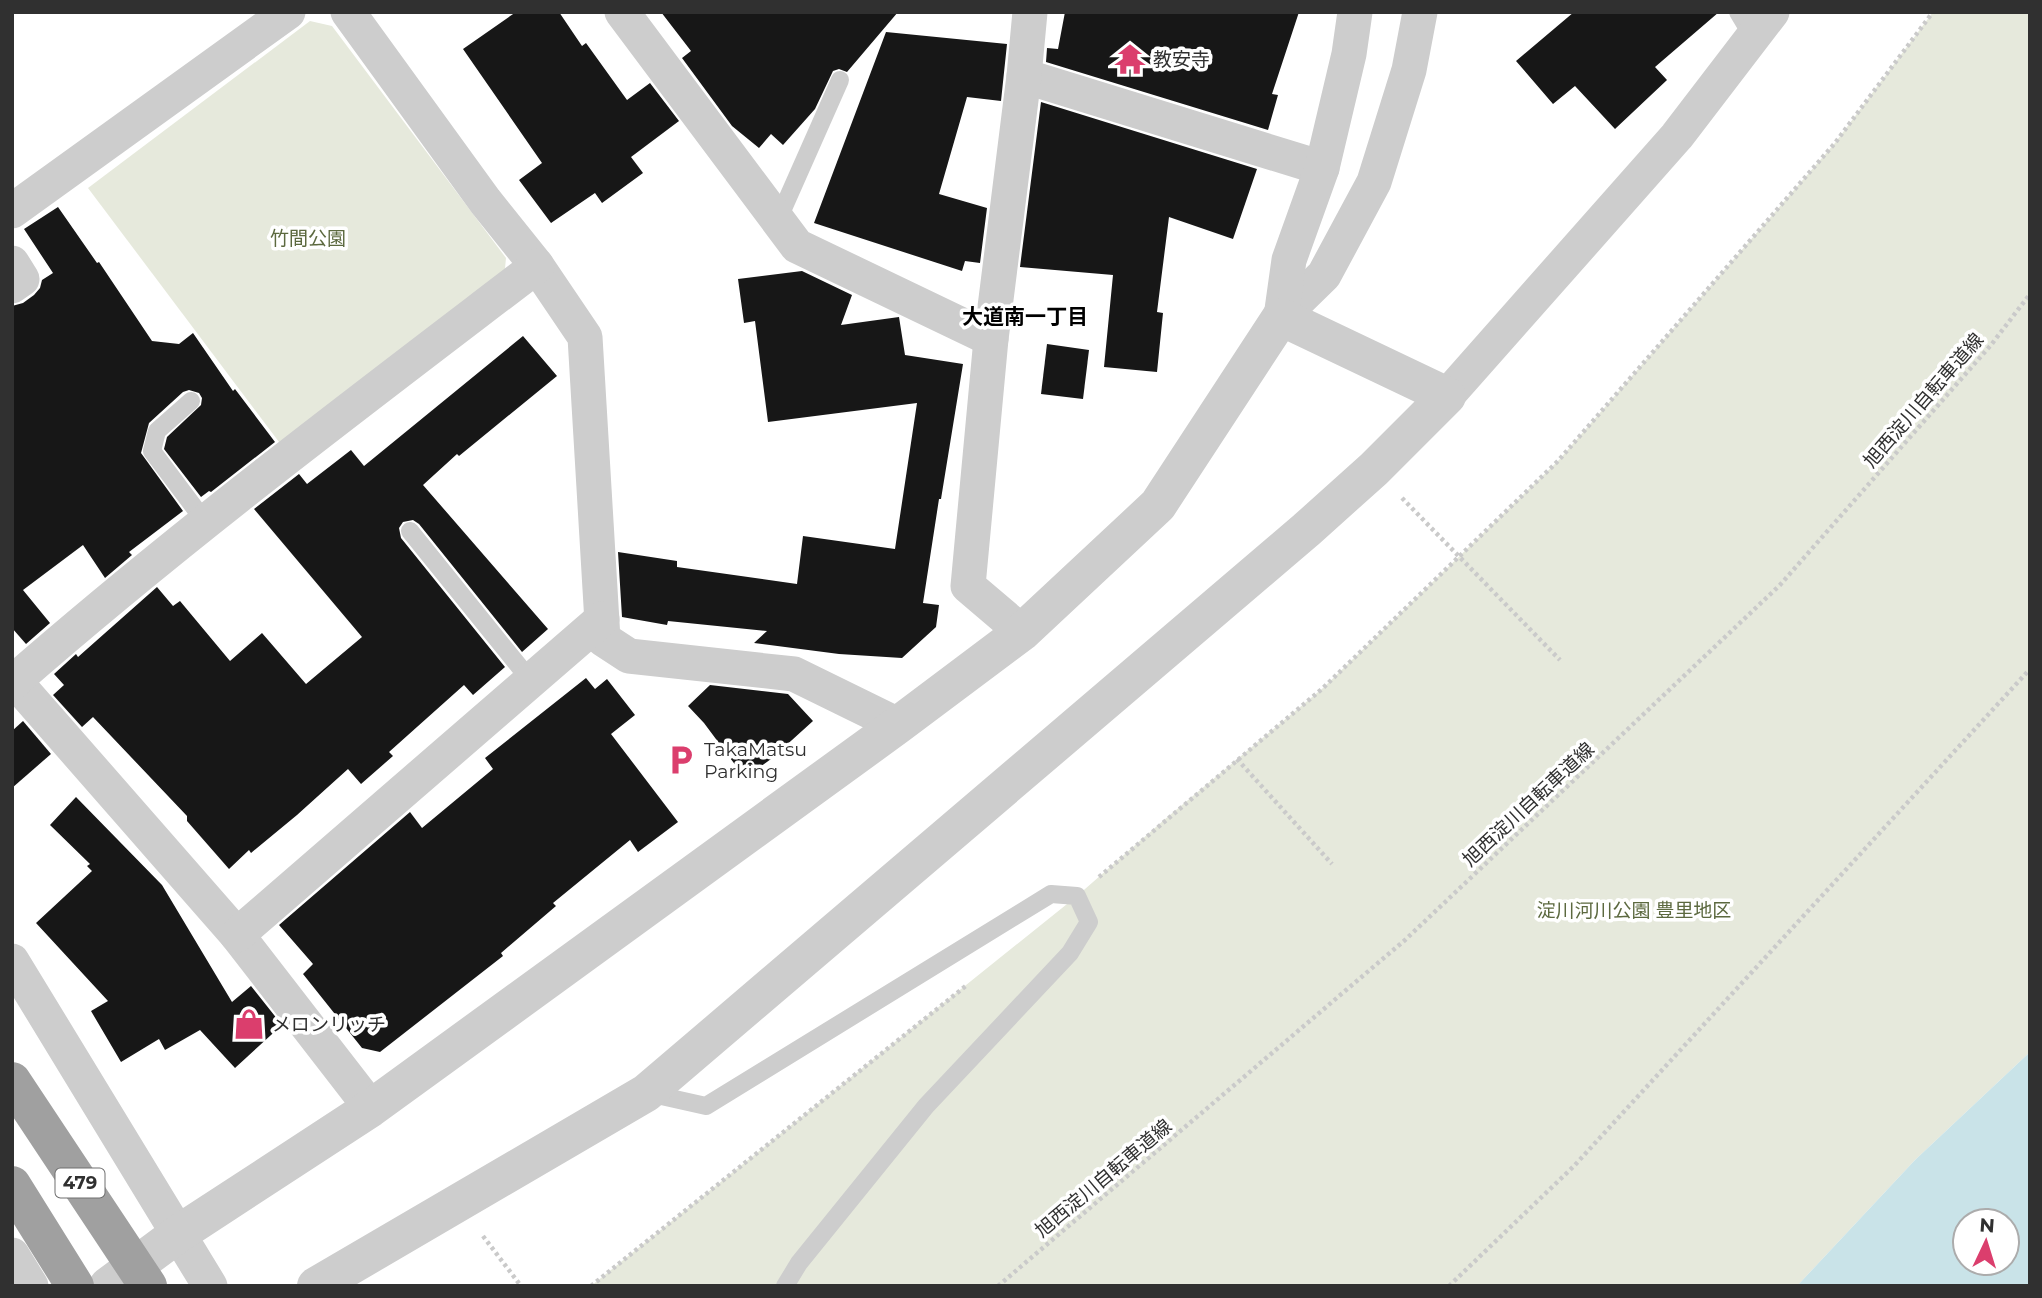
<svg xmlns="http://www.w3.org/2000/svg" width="2042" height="1298" font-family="Montserrat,'Noto Sans JP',sans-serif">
<rect width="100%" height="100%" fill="#fff"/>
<g fill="#e6e9dc">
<path d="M1933,12H2030V1052L1915,1160L1797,1286H591L1077,896L1164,820L1323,688L1558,461L1835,143Z"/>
<path d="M310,21L332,26L506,258L504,279L282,446L88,188Z"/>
</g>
<path fill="#c9e3e8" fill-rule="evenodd" d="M2030,1052V1286H1797L1915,1160ZM1965,1221H2007V1263H1965Z"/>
<g fill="#171717">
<path d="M516,12H559L582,46L586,43L627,100L650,83L679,121L631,157L643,173L602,203L595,193L551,223L519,180L542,163L463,49Z"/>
<path d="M661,12H898L847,72L839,69L833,71L815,109L783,145L771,134L759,148L732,126L682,58L691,51Z"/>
<path d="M1065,12H1299L1272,94L1278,95L1268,130L1046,62L1047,48L1058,49Z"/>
<path d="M1574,12H1719L1655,67L1667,80L1615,129L1575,86L1553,104L1516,61Z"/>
<path d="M886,32L1007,44L1001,101L967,97L939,194L987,208L980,263L965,261L962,271L814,223Z"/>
<path d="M1041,102L1257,169L1233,239L1169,217L1157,312L1163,313L1157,372L1104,367L1113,275L1020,267Z"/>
<path d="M58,207L97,263L99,262L152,341L179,344L193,333L233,391L235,389L275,442L211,492L209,491L201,497L164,449L167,437L201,405L202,398L199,393L189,390L183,392L149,423L141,453L183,511L129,552L132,555L105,578L83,545L23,590L50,623L26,644L12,628V306L23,303L34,295L40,288L42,280L53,273L24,229Z"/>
<path d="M802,271L852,295L841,325L899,317L905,355L963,364L941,499H939L923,603L939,605L936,627L902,658L839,654L754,643L767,631L668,621L667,625L622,617L618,552L677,561V567L797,584L803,536L895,549L917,403L768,422L755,321L744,323L738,279Z"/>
<path d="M523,336L557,376L459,456L457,454L423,485L548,629L522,652L419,524L413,520L403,522L399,528L401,538L505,667L473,695L464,685L389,752L393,756L361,784L348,769L297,815L251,853L249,850L229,869L187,821V816L93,717L82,727L53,695L64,685L54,674L76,654L78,657L157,587L173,606L180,601L230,661L262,633L306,684L362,637L254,509L299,474L307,484L351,450L364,466Z"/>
<path d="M1047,344L1089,350L1083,399L1041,394Z"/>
<path d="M586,678L595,689L607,679L635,715L611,734L678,822L638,852L630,840L553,903L556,906L501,953L503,956L380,1052L362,1048L303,974L313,964L279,925L410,812L422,828L493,769L485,758Z"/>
<path d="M710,685L788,694L813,721L771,759L745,778L704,723L688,706Z"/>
<path d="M23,721L51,754L12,788V731Z"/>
<path d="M76,797L162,885L232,1002L251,986L282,1025L235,1068L200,1030L165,1050L159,1039L121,1062L91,1011L108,1001L36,923L92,871L87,866L90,864L50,825Z"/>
</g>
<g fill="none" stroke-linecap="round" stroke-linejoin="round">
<g stroke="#cacaca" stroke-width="4.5" stroke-dasharray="3.5 3.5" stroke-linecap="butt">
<path d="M1402,498L1560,660"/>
<path d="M1237,759L1332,864"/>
<path d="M1099,877L1323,688L1558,461L1835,143L1933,12"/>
<path d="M483,1236L521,1286"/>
<path d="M591,1286L967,985"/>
<path d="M998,1286L1405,940L1780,585L1991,345L2030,294"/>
<path d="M1449,1286L1574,1166L2030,669"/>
</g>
<g stroke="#cdcdcd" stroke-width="18">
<path d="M1738,12L1753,37"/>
<path d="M778,220L840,80"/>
<path d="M191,401L157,431L152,451L206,523"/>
<path d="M410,531L531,681"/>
<path d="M648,1093L706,1106L1051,894L1077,896L1089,922L1070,953L926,1106L799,1263L785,1286"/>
</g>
<g stroke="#cdcdcd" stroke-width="35">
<path d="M348,12L485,201L537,266L585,337L603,639L629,656L794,674L898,725"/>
<path d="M622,12L797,246L991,339"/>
<path d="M1024,76L1322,168"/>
<path d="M12,211L288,12"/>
<path d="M12,263L22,279L12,286"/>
<path d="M1281,317L1324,275L1374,182L1409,70L1420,12"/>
<path d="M1281,317L1289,260L1322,168L1349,54L1355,12"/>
<path d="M1447,396L1677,136L1772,12"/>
<path d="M1022,632L968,586L991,339L1024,76L1030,12"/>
<path d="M12,678L237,935L371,1108"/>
<path d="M12,683C180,536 359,402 537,266"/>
<path d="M237,935L602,619"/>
<path d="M12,961L210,1286"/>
<path d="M12,1255L31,1286"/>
</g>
<path stroke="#cdcdcd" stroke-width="38" d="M108,1286L178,1234L371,1108L898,725L1022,632L1158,505L1281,317L1447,396L1374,469L1306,530L646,1093L316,1286"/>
<path stroke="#a0a0a0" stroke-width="38" d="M12,1185L75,1286"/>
<path stroke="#a0a0a0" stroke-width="38" d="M12,1081L148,1286"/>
</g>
<defs>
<symbol id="temple-bare" viewBox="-9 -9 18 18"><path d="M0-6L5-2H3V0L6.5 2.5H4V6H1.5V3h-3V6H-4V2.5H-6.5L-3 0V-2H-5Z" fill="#db3e6d" stroke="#fff" stroke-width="2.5" paint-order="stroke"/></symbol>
<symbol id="parking-bare" viewBox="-9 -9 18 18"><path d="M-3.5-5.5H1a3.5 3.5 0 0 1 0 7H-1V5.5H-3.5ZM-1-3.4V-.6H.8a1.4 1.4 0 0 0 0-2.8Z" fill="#db3e6d" stroke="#fff" stroke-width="2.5" paint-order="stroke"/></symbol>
<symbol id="shop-bare" viewBox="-9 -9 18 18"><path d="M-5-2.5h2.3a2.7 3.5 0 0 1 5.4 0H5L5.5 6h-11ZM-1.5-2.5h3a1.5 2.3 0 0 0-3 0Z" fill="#db3e6d" stroke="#fff" stroke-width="2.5" paint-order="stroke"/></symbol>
</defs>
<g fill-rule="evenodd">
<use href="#temple-bare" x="1108" y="37" width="44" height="44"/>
<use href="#parking-bare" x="659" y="738" width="44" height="44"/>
<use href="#shop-bare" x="227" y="1002" width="44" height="44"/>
</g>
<g text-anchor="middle" stroke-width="7" stroke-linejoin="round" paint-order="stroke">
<rect fill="#fff" stroke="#6e6e6e" stroke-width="2" x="55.5" y="1168.5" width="49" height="29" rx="5"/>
<g font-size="18" font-weight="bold" fill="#303030">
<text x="80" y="1189">479</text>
</g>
<g font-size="19" fill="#303030" stroke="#fff" text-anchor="start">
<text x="1153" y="66">教安寺</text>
<text x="704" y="756">TakaMatsu<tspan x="704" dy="22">Parking</tspan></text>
<text x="272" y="1031">メロンリッチ</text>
</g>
<g font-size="19" fill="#5c693f" stroke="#fff">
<text x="308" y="245">竹間公園</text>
<text x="1634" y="917">淀川河川公園 豊里地区</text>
</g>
<g font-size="19" fill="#303030" stroke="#fff">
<text transform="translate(1923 400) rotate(-49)" y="7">旭西淀川自転車道線</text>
<text transform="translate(1528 804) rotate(-43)" y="7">旭西淀川自転車道線</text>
<text transform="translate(1103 1178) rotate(-40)" y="7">旭西淀川自転車道線</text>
</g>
<g font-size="21" font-weight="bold" fill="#000" stroke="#fff">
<text x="1025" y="324">大道南一丁目</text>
</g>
</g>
<rect width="2042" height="1298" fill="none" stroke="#303030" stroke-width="28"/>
<g transform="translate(1986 1242) rotate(4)"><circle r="33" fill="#ffffff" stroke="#acacac" stroke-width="2"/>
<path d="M0-5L12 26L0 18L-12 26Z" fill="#db3e6d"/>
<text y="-10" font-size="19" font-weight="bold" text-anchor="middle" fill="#303030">N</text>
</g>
</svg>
